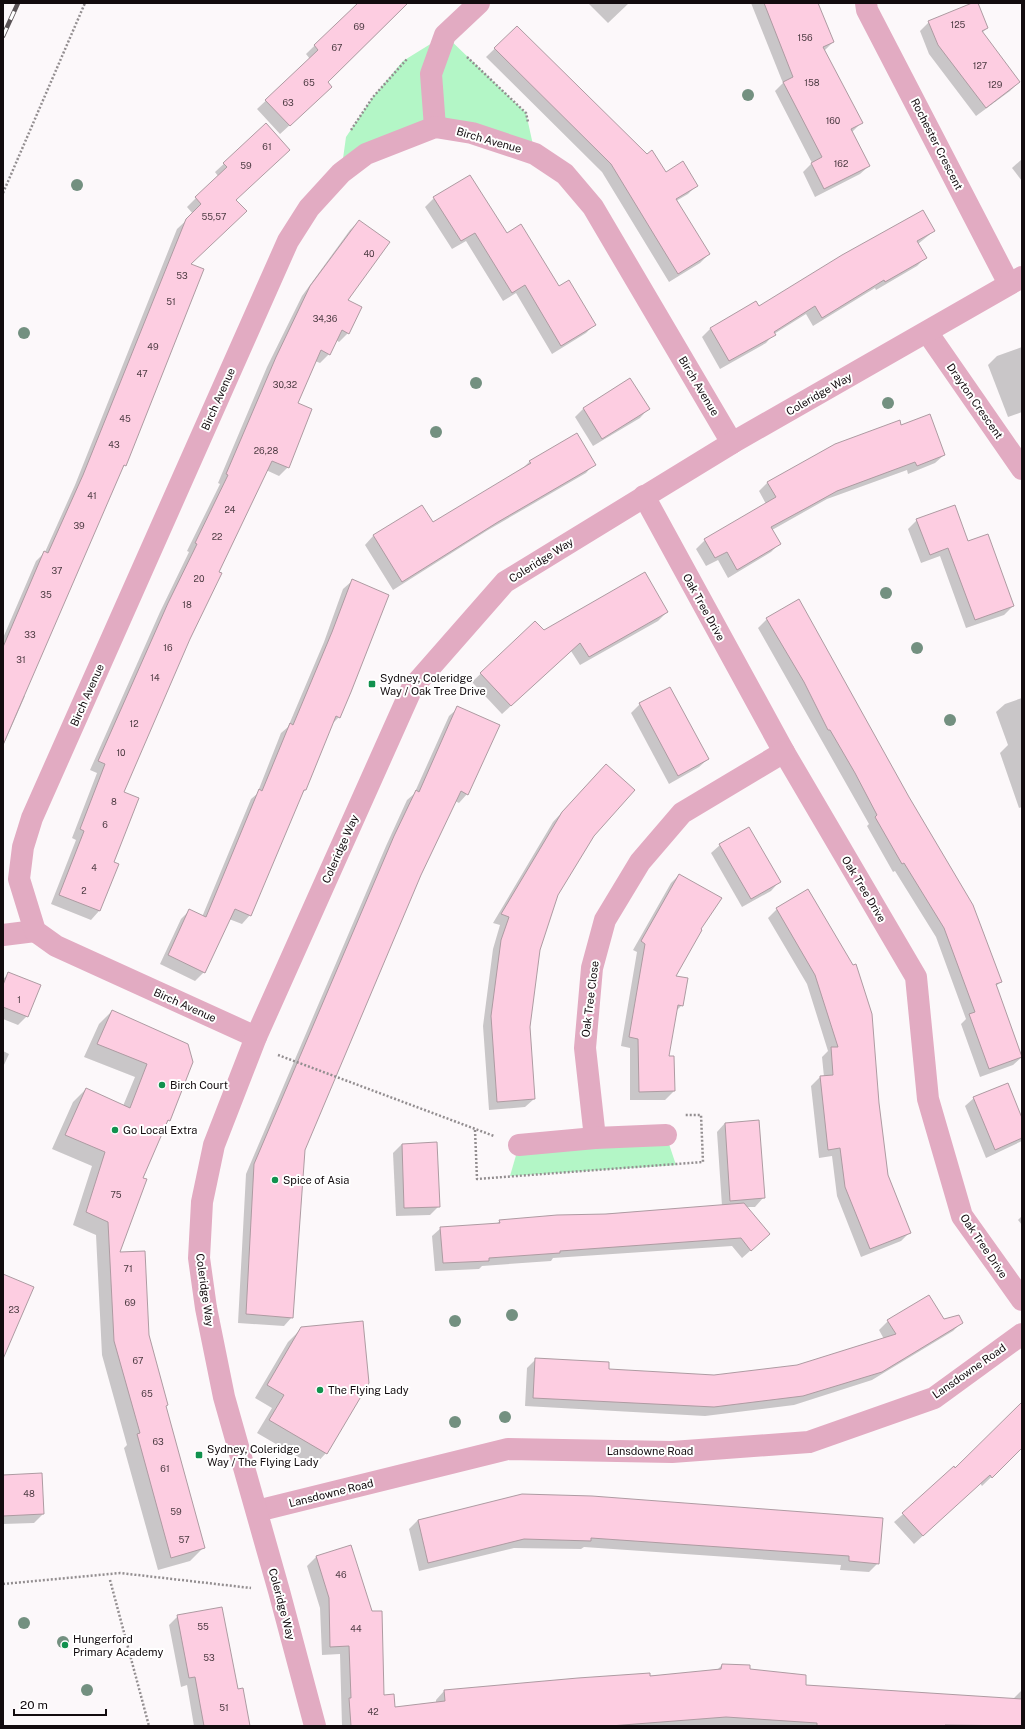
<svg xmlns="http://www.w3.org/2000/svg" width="1025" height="1729" font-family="'Public Sans',sans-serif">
<rect width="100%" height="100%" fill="#fcf8fa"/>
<g fill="#b3f6c6">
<path d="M445,35L526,113L535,154L435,127L341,173L346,137L373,97L403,61Z"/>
<path d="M666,1135L676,1165L510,1176L519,1145Z"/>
</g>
<g fill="#0003">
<path d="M358,3H408L327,83L322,96L280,134L257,109L310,59L306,54Z"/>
<path d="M588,3H629L608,23Z"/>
<path d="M751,3H817L833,42L824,51L861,123L852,132L869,166L860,174L815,197L803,172L812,163L775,91L783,83Z"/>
<path d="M975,3H977L987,28L982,33L1019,82L1010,91L976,116L929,54L920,31L929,22Z"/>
<path d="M517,27L665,173L696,186L688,194L676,201L709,254L700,263L669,282L602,172L486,57Z"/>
<path d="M266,125L235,200L190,265L125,465L122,468L23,695L25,696L3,746V638L36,561L45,552L75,485L177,229L193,214L187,207L218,176L215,172Z"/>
<path d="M1022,159V181L1012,168Z"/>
<path d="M434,198L506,234L594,325L586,333L552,354L516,293L503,301L466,241L452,249L425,207Z"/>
<path d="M359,221L346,301L348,333L339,342L336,340L329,354L320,363L315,361L297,403L288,467L279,476L266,470L217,572L122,793L113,862L118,864L99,911L91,920L51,904L76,840L72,838L97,773L90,770L160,612L189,552L187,551L220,484L218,483L267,367L302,296L350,230Z"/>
<path d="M934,231L918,244L926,257L917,266L876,290L875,288L813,326L806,314L774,334L766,343L720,369L702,337L710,329L756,302L759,307Z"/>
<path d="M1022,347V412L1008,417L988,365L997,356Z"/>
<path d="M630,379L648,409L640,418L593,446L575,417L583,409Z"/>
<path d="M901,426L944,455L935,463L908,474L907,470L827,499L772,530L780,543L771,552L728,578L718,560L706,566L696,549L705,540L766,504L759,491L768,482Z"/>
<path d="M530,461L594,464L586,473L488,530L393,590L365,545L373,536L421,506L432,524L521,470Z"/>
<path d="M917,520L967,542L1013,606L1004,615L966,628L940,556L921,563L908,529Z"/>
<path d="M352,581L339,717L332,724L305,790L301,795L250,915L242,924L229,919L204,972L195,981L160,964L181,919L189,911L202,917L251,799L257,794L281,733L288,727L324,642L343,589Z"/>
<path d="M667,612L658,621L580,665L571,651L502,714L472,682L535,622L544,632Z"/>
<path d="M767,619L908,798L1001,982L996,986L1022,1057L1013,1065L980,1077L961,1024L966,1019L936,937L895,871L893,872L867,826L869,824L758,628Z"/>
<path d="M670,688L708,759L699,767L669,784L631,713L640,704Z"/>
<path d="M1022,698V807L1019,808L1000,753L1008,745L996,712L1005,704Z"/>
<path d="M458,708L467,794L459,803L455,801L420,875L304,1149L292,1317L284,1326L238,1323L246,1174L386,846L407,800L414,794L449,716Z"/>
<path d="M597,774L593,835L557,895L539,950L529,1027L534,1099L525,1107L489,1110L483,1026L493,949L500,925L493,923L553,822Z"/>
<path d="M720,845L779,882L771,891L742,907L711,853Z"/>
<path d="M679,875L700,929L675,976L682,1005L676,1011L668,1058L674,1091L665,1100H630V1048L621,1046L637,952L633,950L671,883Z"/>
<path d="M807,891L878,1103L888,1176L910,1232L901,1241L861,1257L837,1196L832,1156L819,1158L811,1086L820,1077H824L822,1057L828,1051L807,984L768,918L777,909Z"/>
<path d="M9,974L27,1016L18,1025L3,1019V979Z"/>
<path d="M112,1011L187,1044L169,1120L165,1125L142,1178L119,1253L148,1335L167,1405L165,1407L203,1548L190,1561L158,1570L124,1448L127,1445L102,1355L96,1235L73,1225L92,1166L52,1149L73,1102L86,1089L123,1106L135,1077L84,1057L99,1024Z"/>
<path d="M3,1051L9,1054L3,1067Z"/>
<path d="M974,1098L1022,1120V1141L986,1158L965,1106Z"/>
<path d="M725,1123L763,1198L755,1207H746L769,1234L742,1258L732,1246L553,1258L551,1261L482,1266L479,1269L435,1271L432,1236L441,1228L496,1224L500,1221L722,1206L717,1132Z"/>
<path d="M402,1144H436L438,1207L430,1215L396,1216L393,1153Z"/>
<path d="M1022,1216V1225L1018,1220Z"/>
<path d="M943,1320L962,1322L953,1331L872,1380L794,1405L705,1416L525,1406L527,1368L536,1359L608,1370L714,1376L797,1366L884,1339L879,1330L888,1321Z"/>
<path d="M302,1328L326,1453L314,1466L257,1433L272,1408L255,1398L288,1342Z"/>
<path d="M1022,1414V1447L982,1486L980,1483L914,1544L894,1522L955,1469Z"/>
<path d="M41,1474L43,1514L34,1523L3,1524V1476Z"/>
<path d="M522,1495L882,1518L878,1563L869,1572L840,1570L841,1565L584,1547L581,1549L514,1548L419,1571L409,1529L418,1520Z"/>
<path d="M351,1546L383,1696L396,1726H342L340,1654L322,1655L320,1608L307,1566L316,1557Z"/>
<path d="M178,1616L237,1690L249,1726H194L187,1685L181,1687L169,1625Z"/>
<path d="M722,1665L804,1685L1013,1699L1022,1690V1726H409L436,1703V1700L444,1691L716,1671Z"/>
</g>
<g fill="#fdcde1" stroke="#ae9ba2">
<path d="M358,3H408L328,82L332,87L290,126L265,100L318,50L314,45Z"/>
<path d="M764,3H818L834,42L823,47L863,123L851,129L870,166L824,189L811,163L822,157L783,82L793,77Z"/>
<path d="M972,3H978L988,28L982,31L1020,82L986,108L938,45L928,21Z"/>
<path d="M517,26L647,154L652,150L666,172L683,161L698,186L676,199L710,254L678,274L611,164L494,48Z"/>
<path d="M266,123L290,150L236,200L247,211L191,264L204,269L126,466L124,465L3,745V647L44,551L48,553L83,475L186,219L201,204L195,197L227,167L223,163Z"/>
<path d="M470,175L507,233L521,224L559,286L569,280L596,325L561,346L525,285L512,293L475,233L461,241L433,197Z"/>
<path d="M923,210L935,231L917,241L927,258L885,282L884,280L822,318L815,306L774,332L776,335L729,361L710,328L756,301L759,306L842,255Z"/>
<path d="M359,220L390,242L348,300L362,307L349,334L342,330L330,355L321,350L298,403L312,409L289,468L272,461L219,572L222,573L190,639L124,792L139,798L114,862L119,864L100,911L59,895L84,831L80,829L105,764L98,761L168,603L197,544L195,543L228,475L226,474L276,357L310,286Z"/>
<path d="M630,378L650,409L602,439L583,408Z"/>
<path d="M930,414L945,455L917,466L915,462L837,491L810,506L771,527L781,544L737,570L727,552L715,558L704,539L776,497L767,482L835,444L900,420L901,425Z"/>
<path d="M577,433L596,465L498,522L402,582L373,535L422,505L433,522L531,463L529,461Z"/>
<path d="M955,505L968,541L988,534L1014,606L975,620L948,548L930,555L916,519Z"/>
<path d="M645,572L668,612L589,657L580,643L511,706L480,673L535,621L544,630Z"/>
<path d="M352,579L389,595L351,692L340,718L336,716L306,790H304L251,916L235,909L205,973L168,955L189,909L206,917L259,789L262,791L290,723L293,725L332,632Z"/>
<path d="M799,599L909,797L973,905L1002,982L996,984L1022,1057L989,1069L969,1014L975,1012L944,928L904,863L902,864L875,817L877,815L855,773L830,730H828L804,682L766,618Z"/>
<path d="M670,687L709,759L678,776L639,703Z"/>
<path d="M457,706L500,725L468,795L461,791L421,875L305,1150L293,1318L246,1314L254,1164L394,836L416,790L419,792Z"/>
<path d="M606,764L635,790L594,836L558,895L540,950L530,1027L535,1099L497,1102L491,1016L501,940L509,917L501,914L562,812Z"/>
<path d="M749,827L781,882L751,899L719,844Z"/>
<path d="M679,874L722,898L701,929L702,930L676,976L688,978L683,1006L678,1005L669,1056H674L675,1091L639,1092L638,1039L629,1037L645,944L641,941Z"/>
<path d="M808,889L853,965L856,964L872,1014L879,1103L888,1175L911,1233L870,1249L845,1187L840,1148L828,1150L820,1076L833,1075L831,1047H838L815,975L776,908Z"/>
<path d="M8,972L41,985L28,1017L3,1007V985Z"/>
<path d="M112,1010L188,1044L193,1062L170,1121L168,1120L143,1178L147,1179L120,1252L145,1251L149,1335L168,1405L166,1406L205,1548L171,1558L137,1434L140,1433L114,1341L108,1222L86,1212L105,1152L65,1135L86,1088L130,1108L147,1064L97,1044Z"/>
<path d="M1008,1083L1022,1118V1138L995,1150L973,1097Z"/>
<path d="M759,1120L765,1198L730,1201L725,1123Z"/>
<path d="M437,1142L440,1207L404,1208L402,1144Z"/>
<path d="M744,1203L770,1234L751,1251L741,1238L560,1251V1253L489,1258V1261L443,1263L440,1227L500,1223L499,1220L557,1215L606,1214Z"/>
<path d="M3,1274L34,1287L3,1359Z"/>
<path d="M929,1295L944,1319L959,1315L963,1323L882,1372L803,1396L714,1407L533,1398L535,1358L609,1362V1369L714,1375L797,1365L896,1334L887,1320Z"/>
<path d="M363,1321L369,1383L327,1454L269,1420L284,1395L267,1385L301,1327Z"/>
<path d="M1022,1402V1448L992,1478L990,1475L923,1536L902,1513L954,1466L955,1468Z"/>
<path d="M42,1473L44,1514L3,1516V1475Z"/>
<path d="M522,1494L592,1496L883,1518L879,1564L849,1561V1556L591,1538V1541L524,1539L428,1563L418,1520Z"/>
<path d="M351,1545L372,1611H382L384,1695L394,1694L395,1707L445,1701L444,1690L578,1678L650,1673V1676L721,1669L722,1664L750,1665V1669L806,1675V1685L1022,1699V1726L945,1725V1726H817V1723L726,1717L610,1726H351L349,1698H351L349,1646L330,1647L329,1598L316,1556Z"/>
<path d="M222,1607L238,1689L243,1688L250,1726H204L195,1677L189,1678L177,1615Z"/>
</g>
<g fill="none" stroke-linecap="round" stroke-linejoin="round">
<g stroke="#938e90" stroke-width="2.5" stroke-dasharray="2 2" stroke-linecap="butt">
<path d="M467,57L526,113L528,122"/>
<path d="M351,130L373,97L407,59"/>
<path d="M3,193L85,3"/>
<path d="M278,1055L494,1136"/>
<path d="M475,1130L477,1179L703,1162L701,1115H685"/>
<path d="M110,1580L149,1726"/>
<path d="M3,1584L120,1573L251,1588"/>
</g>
<g stroke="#e2abc2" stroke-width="22">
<path d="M866,3L867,10L1009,284"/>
<path d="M435,127L431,74L445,35L479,3"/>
<path d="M927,332L1022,469"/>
<path d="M644,496L784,752L916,977L928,1099L962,1216L1022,1300"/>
<path d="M3,935L35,931"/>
<path d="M256,1037L56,946L35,931L19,879L23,847L32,818L288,241L309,208L341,173L366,154L435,127L472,133L535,154L565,174L593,207L732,443"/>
<path d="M595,1138L585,1048L592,968L605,920L640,862L682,813L784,752"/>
<path d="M519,1145L595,1138L666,1135"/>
<path d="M257,1511L508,1449L672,1452L809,1442L934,1398L1022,1334"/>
<path d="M315,1726L279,1591L224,1397L206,1308L199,1258L202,1202L214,1145L256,1037L412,688L505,582L732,443L1022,277"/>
</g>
<defs>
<path id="rail" d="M3,36L18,3"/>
</defs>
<use href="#rail" stroke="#5b5457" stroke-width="4.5"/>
<use href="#rail" stroke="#fff" stroke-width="3" stroke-dasharray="9" stroke-linecap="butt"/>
</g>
<g fill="#739080">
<circle cx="748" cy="95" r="6"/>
<circle cx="77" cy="185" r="6"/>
<circle cx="24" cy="333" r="6"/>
<circle cx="476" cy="383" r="6"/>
<circle cx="888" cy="403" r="6"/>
<circle cx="436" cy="432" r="6"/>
<circle cx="886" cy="593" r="6"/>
<circle cx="917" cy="648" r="6"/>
<circle cx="950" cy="720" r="6"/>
<circle cx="512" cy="1315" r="6"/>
<circle cx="455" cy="1321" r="6"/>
<circle cx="505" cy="1417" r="6"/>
<circle cx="455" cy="1422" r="6"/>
<circle cx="24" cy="1623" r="6"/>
<circle cx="63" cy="1642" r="6"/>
<circle cx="87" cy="1690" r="6"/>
</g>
<g fill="#11914e" stroke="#fff" stroke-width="1.5">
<rect x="368" y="680" width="8" height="8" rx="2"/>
<circle cx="162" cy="1085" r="4"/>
<circle cx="115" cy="1130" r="4"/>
<circle cx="275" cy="1180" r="4"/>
<circle cx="320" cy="1390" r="4"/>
<rect x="195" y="1451" width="8" height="8" rx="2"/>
<circle cx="65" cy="1645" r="4"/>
</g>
<g text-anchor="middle" stroke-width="4" stroke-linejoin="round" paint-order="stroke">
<g font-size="9" fill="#4d3c43">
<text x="958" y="28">125</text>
<text x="359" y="30">69</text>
<text x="805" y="41">156</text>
<text x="337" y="51">67</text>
<text x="980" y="69">127</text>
<text x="309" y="86">65</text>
<text x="812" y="86">158</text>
<text x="995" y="88">129</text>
<text x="288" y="106">63</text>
<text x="833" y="124">160</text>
<text x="267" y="150">61</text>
<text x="841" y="167">162</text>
<text x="246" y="169">59</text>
<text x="214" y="220">55,57</text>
<text x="369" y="257">40</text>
<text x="182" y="279">53</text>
<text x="171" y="305">51</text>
<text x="325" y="322">34,36</text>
<text x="153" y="350">49</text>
<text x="142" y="377">47</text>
<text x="285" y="388">30,32</text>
<text x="125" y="422">45</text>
<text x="114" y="448">43</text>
<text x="266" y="454">26,28</text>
<text x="92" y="499">41</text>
<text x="230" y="513">24</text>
<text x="79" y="529">39</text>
<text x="217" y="540">22</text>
<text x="57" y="574">37</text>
<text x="199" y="582">20</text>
<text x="46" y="598">35</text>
<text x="187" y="608">18</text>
<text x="30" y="638">33</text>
<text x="168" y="651">16</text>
<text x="21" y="663">31</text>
<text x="155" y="681">14</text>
<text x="134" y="727">12</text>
<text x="121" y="756">10</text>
<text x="114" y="805">8</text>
<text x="105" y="828">6</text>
<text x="94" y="871">4</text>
<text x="84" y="894">2</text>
<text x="19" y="1003">1</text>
<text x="116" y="1198">75</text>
<text x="128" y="1272">71</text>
<text x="130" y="1306">69</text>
<text x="14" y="1313">23</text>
<text x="138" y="1364">67</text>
<text x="147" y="1397">65</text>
<text x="158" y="1445">63</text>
<text x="165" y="1472">61</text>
<text x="29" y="1497">48</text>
<text x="176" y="1515">59</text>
<text x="184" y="1543">57</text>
<text x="341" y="1578">46</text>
<text x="203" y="1630">55</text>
<text x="356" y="1632">44</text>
<text x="209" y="1661">53</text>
<text x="224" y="1711">51</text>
<text x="373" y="1715">42</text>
</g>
<g font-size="11" fill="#120b0e" stroke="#fff">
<text transform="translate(489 140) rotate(16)" y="4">Birch Avenue</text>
<text transform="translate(937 144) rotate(63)" y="4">Rochester Crescent</text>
<text transform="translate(699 386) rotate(59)" y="4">Birch Avenue</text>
<text transform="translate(819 394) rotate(-30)" y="4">Coleridge Way</text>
<text transform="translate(218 399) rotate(-66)" y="4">Birch Avenue</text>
<text transform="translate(975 401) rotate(55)" y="4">Drayton Crescent</text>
<text transform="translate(541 560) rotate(-32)" y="4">Coleridge Way</text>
<text transform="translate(704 607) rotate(61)" y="4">Oak Tree Drive</text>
<text transform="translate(87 695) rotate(-66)" y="4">Birch Avenue</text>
<text transform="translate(340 849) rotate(-66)" y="4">Coleridge Way</text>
<text transform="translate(864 889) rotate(59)" y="4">Oak Tree Drive</text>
<text transform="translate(590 999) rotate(-83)" y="4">Oak Tree Close</text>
<text transform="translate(185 1005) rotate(24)" y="4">Birch Avenue</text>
<text transform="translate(984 1246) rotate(56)" y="4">Oak Tree Drive</text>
<text transform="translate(205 1290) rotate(82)" y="4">Coleridge Way</text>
<text transform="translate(969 1371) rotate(-35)" y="4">Lansdowne Road</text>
<text x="650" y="1455">Lansdowne Road</text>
<text transform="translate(331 1493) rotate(-14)" y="4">Lansdowne Road</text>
<text transform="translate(282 1604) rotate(75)" y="4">Coleridge Way</text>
</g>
<g font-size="11" fill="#120b0e" stroke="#fff" text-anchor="start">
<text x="380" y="682">Sydney, Coleridge<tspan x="380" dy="13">Way / Oak Tree Drive</tspan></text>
<text x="170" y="1089">Birch Court</text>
<text x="123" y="1134">Go Local Extra</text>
<text x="283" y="1184">Spice of Asia</text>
<text x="328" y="1394">The Flying Lady</text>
<text x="207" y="1453">Sydney, Coleridge<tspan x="207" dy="13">Way / The Flying Lady</tspan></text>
<text x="73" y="1643">Hungerford<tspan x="73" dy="13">Primary Academy</tspan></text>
</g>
</g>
<rect width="1025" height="1729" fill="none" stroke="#120b0e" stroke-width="8"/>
<path d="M14 1709v6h92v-6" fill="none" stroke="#120b0e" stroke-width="2"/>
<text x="20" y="1709" font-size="12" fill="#120b0e" stroke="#ffffff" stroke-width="3" paint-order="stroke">20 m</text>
</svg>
